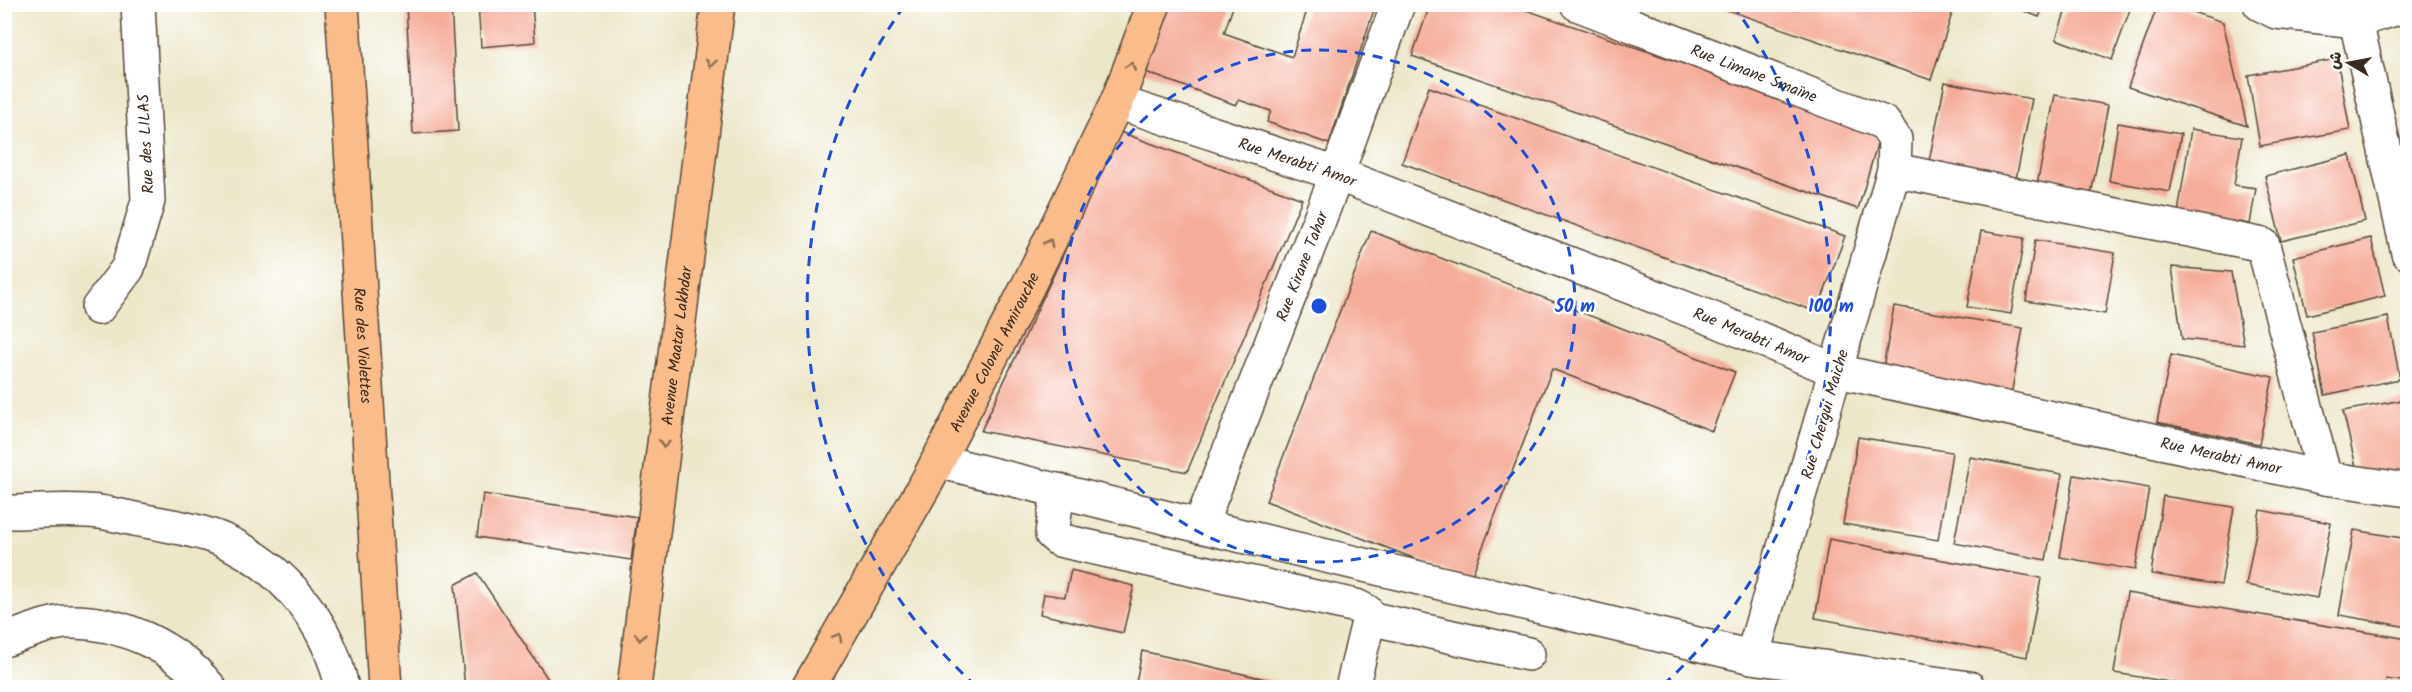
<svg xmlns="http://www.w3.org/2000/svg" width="2412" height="692" font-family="Kalam,'Playpen Sans Arabic',sans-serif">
<rect width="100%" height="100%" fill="#fff"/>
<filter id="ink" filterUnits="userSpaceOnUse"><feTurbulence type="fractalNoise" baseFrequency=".0167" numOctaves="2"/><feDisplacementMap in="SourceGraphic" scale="12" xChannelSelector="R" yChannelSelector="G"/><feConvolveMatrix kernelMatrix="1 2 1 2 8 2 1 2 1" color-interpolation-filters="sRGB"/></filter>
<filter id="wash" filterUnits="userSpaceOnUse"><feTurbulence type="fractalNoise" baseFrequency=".008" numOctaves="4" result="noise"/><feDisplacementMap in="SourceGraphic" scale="24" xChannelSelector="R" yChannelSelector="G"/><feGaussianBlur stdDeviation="1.35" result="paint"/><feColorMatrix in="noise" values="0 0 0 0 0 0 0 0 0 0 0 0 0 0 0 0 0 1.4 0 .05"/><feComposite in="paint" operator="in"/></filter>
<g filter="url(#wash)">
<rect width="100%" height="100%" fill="#ede7ca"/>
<g id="blocks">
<g fill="#f5ac99">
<path d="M406,4H451L458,131L413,134Z"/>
<path d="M478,4H532L535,42L481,47Z"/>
<path d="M1165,4H1234L1224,33L1292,57L1309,4H1376L1329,144L1267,122L1271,111L1239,100L1236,105L1140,70Z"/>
<path d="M1710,4H1955L1931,80Z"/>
<path d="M2006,4H2044L2039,17Z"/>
<path d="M2068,4H2132L2112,60L2056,39Z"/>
<path d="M2158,4H2168L2223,22L2247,126L2128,87Z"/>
<path d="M1430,5H1511L1881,131L1858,209L1412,56Z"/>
<path d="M2337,59L2350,130L2260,146L2248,75Z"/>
<path d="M1945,82L2032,99L2016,179L1929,161Z"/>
<path d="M1429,87L1845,236L1817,312L1402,163Z"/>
<path d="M2055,95L2108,105L2090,200L2036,189Z"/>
<path d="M2118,123L2181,134L2170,192L2109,181Z"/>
<path d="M2191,129L2242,137L2234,185L2256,188L2250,224L2178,213Z"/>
<path d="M1120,132L1302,199L1187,472L981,431Z"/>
<path d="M2350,155L2365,221L2281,241L2265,176Z"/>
<path d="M1371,231L1735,372L1712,431L1552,369L1470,580L1266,501Z"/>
<path d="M1981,231L2024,238L2011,314L1967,307Z"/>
<path d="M2371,238L2385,296L2307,315L2293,257Z"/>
<path d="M2035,240L2115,253L2105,314L2026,301Z"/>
<path d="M2172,267L2231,272L2244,345L2182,339Z"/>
<path d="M1894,306L2023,328L2011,396L1882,374Z"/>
<path d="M2388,317L2400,379L2325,395L2312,332Z"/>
<path d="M2171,355L2273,377L2259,444L2157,422Z"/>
<path d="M2408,399V473L2357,471L2343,411Z"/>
<path d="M1858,437L1952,452L1938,540L1843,524Z"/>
<path d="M1970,457L2062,474L2046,560L1954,543Z"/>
<path d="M2074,475L2149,488L2135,570L2060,557Z"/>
<path d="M483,494L637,517L631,560L477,537Z"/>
<path d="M2163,496L2234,507L2221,585L2151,574Z"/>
<path d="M2260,510L2331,523L2317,598L2246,585Z"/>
<path d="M2354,530L2408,539V627L2339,615Z"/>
<path d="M1829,539L2041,578L2027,657L1815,618Z"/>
<path d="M1071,570L1134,586L1123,633L1040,614L1044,594L1065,597Z"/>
<path d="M477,573L554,688H465L455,585Z"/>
<path d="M2127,593L2408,639V682L2386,679L2384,688H2207L2114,673Z"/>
<path d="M1142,651L1296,686V688H1135Z"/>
</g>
</g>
</g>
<g filter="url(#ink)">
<use href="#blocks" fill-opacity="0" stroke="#564638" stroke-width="1.5"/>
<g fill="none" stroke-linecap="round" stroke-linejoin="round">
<defs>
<g id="minor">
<path id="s1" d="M1577,4L1884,123L1895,139L1894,170L1752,657"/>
<path d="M2260,4L2276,12L2356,21L2408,5"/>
<path d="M2356,21L2408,253"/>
<path id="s2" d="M1117,102L1337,174L1713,319L1837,371L2325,478L2408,490"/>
<path d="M1894,170L2263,245L2325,478"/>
<path d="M98,308L128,268L148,201L138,4"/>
<path d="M938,461L1200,526L1752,657L1969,688"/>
<path d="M1058,490L1052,534L1059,540L1356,606L1366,611L1369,618L1352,688"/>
<path d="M4,512C32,512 59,509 86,511C104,511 123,517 140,520C166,525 195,529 220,539C282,565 329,622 342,688"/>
<path id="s3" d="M1200,526L1337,174L1398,4"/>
<path d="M1369,618L1528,654"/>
<path d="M4,640C22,635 49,622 67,622C120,620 176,647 210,688"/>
</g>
<g id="major">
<path id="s4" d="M342,4L385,688"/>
<path id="s5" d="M634,688L718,4"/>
<path id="s6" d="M808,688L929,478L1026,290L1117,102L1154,4"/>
</g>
</defs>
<use href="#minor" stroke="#564638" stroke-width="36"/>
<use href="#major" stroke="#564638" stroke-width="36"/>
<use href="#minor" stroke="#fff" stroke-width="33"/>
<use href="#major" stroke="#f9bc8a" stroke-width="33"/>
</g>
<defs><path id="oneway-chevron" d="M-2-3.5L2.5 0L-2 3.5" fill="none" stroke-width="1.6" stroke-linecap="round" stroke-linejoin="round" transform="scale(1.5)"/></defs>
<g stroke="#906c4f">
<use href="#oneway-chevron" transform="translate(711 63) rotate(97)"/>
<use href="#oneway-chevron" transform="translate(1131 66) rotate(-69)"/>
<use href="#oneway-chevron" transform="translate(1049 243) rotate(-64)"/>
<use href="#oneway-chevron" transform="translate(664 444) rotate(97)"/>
<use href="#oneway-chevron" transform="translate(640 637) rotate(97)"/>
<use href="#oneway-chevron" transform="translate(838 637) rotate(-60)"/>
</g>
</g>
<g fill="none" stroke="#1d4ed8" stroke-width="3" stroke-dasharray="10 8">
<circle cx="1319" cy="306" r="256"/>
<path d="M976 686A512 512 0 0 1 905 5M1733 5A512 512 0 0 1 1662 686"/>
</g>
<g text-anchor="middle" stroke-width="5" stroke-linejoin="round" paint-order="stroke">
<g font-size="16" fill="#3b2a1e" stroke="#fff">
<text dy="6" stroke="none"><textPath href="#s1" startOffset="190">Rue Limane Smaïne</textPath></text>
<text transform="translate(145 144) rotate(-93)" y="6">Rue des LILAS</text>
<text dy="6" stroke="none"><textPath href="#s2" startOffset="190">Rue Merabti Amor</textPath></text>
<text dy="6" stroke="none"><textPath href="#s3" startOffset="279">Rue Kirane Tahar</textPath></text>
<text dy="6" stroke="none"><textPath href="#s2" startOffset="676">Rue Merabti Amor</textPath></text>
<text dy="6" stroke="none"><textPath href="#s4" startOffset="342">Rue des Violettes</textPath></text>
<text dy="6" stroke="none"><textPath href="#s5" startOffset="345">Avenue Maatar Lakhdar</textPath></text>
<text dy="6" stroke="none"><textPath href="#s6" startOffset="384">Avenue Colonel Amirouche</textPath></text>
<text transform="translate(1824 414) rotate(-74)" y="6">Rue Chergui Maiche</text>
<text dy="6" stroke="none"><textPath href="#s2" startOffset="1162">Rue Merabti Amor</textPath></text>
</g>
</g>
<circle cx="1319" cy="306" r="9" fill="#1d4ed8" stroke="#fff" stroke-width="3"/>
<g font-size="18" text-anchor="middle" font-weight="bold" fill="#1d4ed8" stroke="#fff" stroke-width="5" stroke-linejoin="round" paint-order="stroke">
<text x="1575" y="312">50 m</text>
<text x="1831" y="312">100 m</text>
</g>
<rect width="2412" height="692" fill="none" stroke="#fff" stroke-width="24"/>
<g transform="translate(2349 63) rotate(280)" stroke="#ffffff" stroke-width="4.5" paint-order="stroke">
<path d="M0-4.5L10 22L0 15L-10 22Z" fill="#3b2a1e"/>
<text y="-9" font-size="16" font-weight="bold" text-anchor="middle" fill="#3b2a1e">ش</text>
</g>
</svg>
